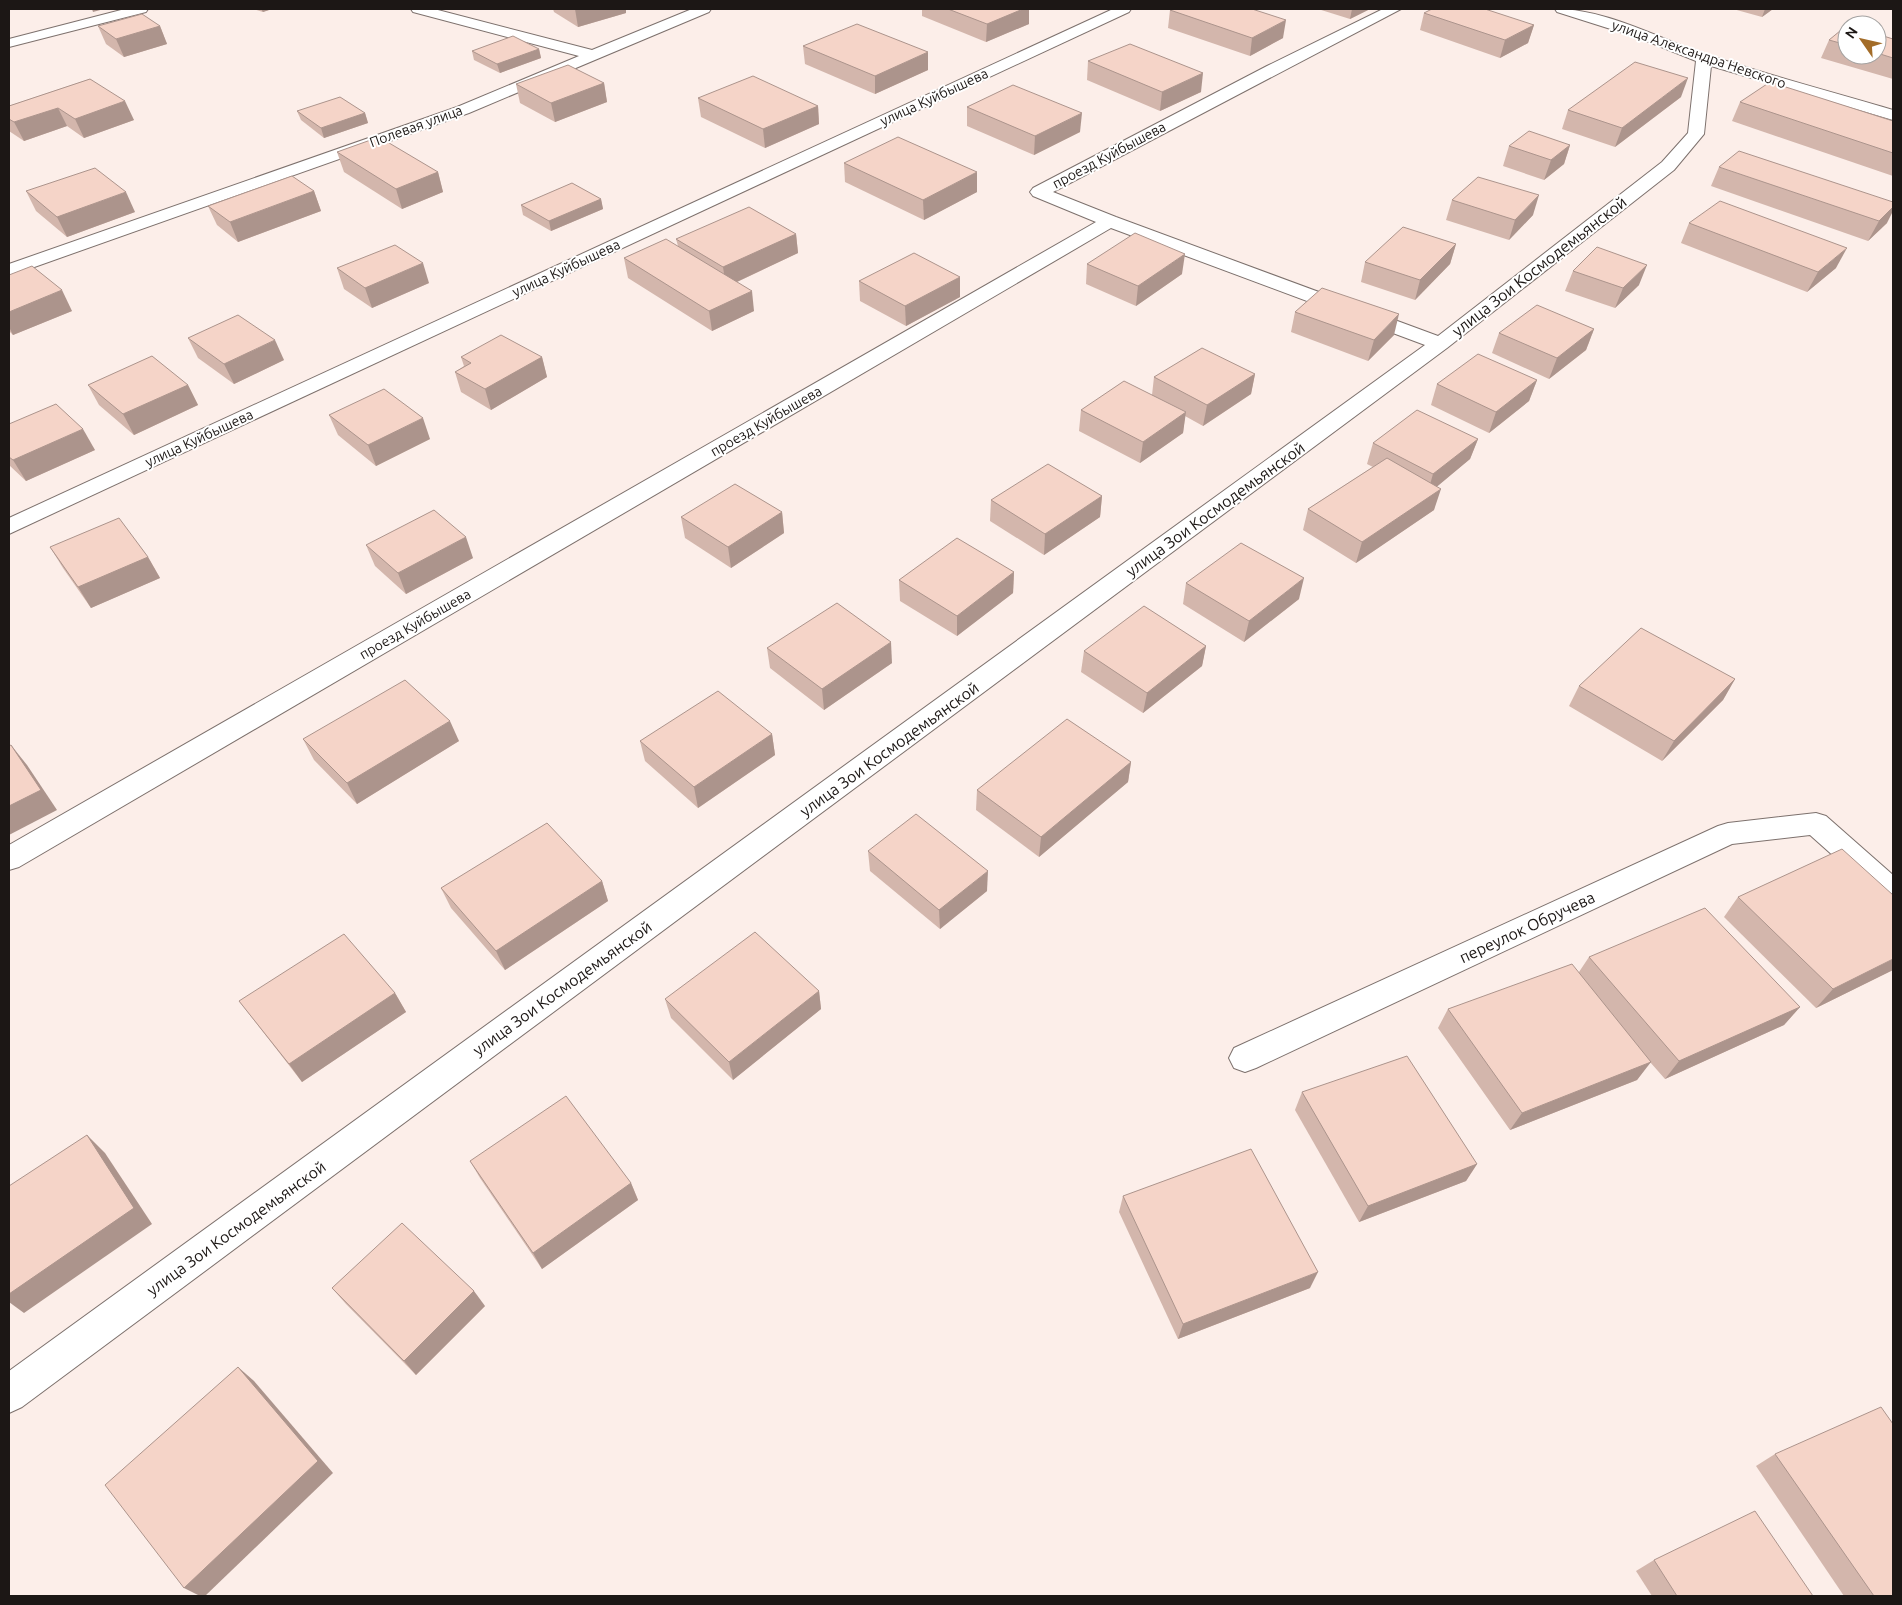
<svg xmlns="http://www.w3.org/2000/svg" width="1902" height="1605" font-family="Ubuntu,sans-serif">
<rect width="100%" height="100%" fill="#fceee9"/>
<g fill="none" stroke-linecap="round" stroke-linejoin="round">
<defs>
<g id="minor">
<path d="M125,9H148L146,12L9,47V39Z"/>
<path d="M411,9H434L592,50L692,9H711L709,12L469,113L9,276V264L457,107L579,56L413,12Z"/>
<path d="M1113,9H1131L1129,12L9,534V518Z"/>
<path d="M1383,9H1401L1053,192L1116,217L1438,336L1662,162L1688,133L1696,61L1639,38L1557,12L1555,9C1609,9 1660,40 1711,56C1771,76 1832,92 1893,110V120L1711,66L1704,134L1674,170L1447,348L22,1407L9,1413V1371L1425,345L1111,228L19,867L9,870V845L1096,222L1033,196L1030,192L1033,188L1267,66Z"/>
<path d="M1816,813L1826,816L1893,875V904L1883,900L1810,835L1732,844L1256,1068L1245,1072L1234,1068L1229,1058L1234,1048L1718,826L1728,823Z"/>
</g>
</defs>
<use href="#minor" stroke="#7d716d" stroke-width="2"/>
<use href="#minor" fill="#fff" fill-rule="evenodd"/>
</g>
<g fill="#d3b6ac">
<path d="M253,9H272L263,12Z"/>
<path d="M553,9H626V13L578,27L554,12Z"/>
<path d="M922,9H1029V24L986,42L922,16Z"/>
<path d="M1318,9H1370L1350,19Z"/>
<path d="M1733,9H1773L1762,17Z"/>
<path d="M1170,10L1283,38L1250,56L1168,28Z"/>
<path d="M1424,13L1534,25L1528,43L1500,58L1420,30Z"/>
<path d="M98,26H160L167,44L124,57L106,44Z"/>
<path d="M1847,26V55H1877V34L1893,39V79L1821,58L1829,40Z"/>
<path d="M803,46L928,70L875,94L805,64Z"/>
<path d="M539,49L541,58L500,73L474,60L472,51Z"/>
<path d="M1088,61L1201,92L1160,111L1087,80Z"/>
<path d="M90,79L134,120L84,138L67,126L24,141L9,131V106Z"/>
<path d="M604,83L607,102L555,122L520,103L516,84Z"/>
<path d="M1681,97L1615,147L1562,129L1568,110Z"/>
<path d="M698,98L818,106L819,124L765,148L701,117Z"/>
<path d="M1740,102L1893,121V176L1732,121Z"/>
<path d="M967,107L1080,132L1034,155L967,126Z"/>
<path d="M297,111L365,113L368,123L324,138L301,120Z"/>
<path d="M1570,145L1564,164L1544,180L1503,166L1509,146Z"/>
<path d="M337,152L438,172L443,192L402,209L344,172Z"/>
<path d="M844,163L977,192L924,220L845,182Z"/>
<path d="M1719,167L1887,223L1868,241L1711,186Z"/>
<path d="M26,191L135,212L67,237L36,211Z"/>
<path d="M314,191L321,211L238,242L217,225L208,206Z"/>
<path d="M601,199L603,209L551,231L523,215L521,205Z"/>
<path d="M1452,200L1533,215L1509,240L1446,220Z"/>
<path d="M1689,223L1836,268L1807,292L1681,243Z"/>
<path d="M796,234L798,253L737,282L754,311L712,331L628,278L624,258L678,246L676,239Z"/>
<path d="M1456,244L1450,264L1415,300L1361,282L1365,262Z"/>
<path d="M1087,264L1182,274L1136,306L1086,284Z"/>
<path d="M337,268L429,283L372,308L344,289Z"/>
<path d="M1573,271L1639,285L1615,308L1565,291Z"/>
<path d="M9,275L72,311L13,335L9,331Z"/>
<path d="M859,281L960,297L906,326L860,301Z"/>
<path d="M1295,312L1394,335L1368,361L1291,332Z"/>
<path d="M1594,329L1586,350L1549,379L1492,353L1499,333Z"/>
<path d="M188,338L284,360L234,384L198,358Z"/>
<path d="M461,357H542L547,377L491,410L461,392L455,372L464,366Z"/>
<path d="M1255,374L1251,394L1203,426L1185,416L1183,433L1140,463L1079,431L1081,410L1152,395L1154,377Z"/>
<path d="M1537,380L1529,401L1489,433L1431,405L1437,384Z"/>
<path d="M88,385H188L198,405L134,435L99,405Z"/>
<path d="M329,415L430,439L376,466L338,435Z"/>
<path d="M9,424L95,450L26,481L9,465Z"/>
<path d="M1478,439L1470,459L1437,486L1434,510L1356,563L1303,530L1308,509L1373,467L1367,464L1373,443Z"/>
<path d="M1102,496L1100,517L1044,555L990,521L991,500Z"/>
<path d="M782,512L784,533L731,568L685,538L681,517Z"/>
<path d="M366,545L473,558L406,594L375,566Z"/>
<path d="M50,547L148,557L160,578L91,608L63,568Z"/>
<path d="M1014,572L1013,593L957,636L900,601L899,580Z"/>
<path d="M1186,583L1299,599L1244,642L1183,604Z"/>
<path d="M1206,646L1202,666L1143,713L1081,672L1084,651Z"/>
<path d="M767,648L892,663L824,710L770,668Z"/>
<path d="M1735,679L1723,700L1662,761L1569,706L1579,686Z"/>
<path d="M772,734L775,755L698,808L645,761L640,741Z"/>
<path d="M303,739L459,741L357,804L314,760Z"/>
<path d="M1131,762L1128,782L1039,857L976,810L977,790Z"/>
<path d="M868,851L987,891L940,929L870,871Z"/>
<path d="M602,881L608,901L505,970L451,908L441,888Z"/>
<path d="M1738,897L1893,970L1816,1008L1724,917Z"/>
<path d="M1589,957L1800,1007L1784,1025L1665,1079L1650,1062L1637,1080L1510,1130L1438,1028L1448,1009L1579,972Z"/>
<path d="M819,991L821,1009L733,1080L671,1018L665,999Z"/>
<path d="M395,993L406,1012L302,1082L239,1001Z"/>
<path d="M1302,1092L1477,1164L1466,1181L1359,1222L1295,1110Z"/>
<path d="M470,1161L631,1183L638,1200L542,1269L480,1178Z"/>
<path d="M1123,1196L1310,1288L1178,1339L1119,1212Z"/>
<path d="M332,1288L485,1306L416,1375L346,1304Z"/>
<path d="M1775,1454L1893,1596H1844L1756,1466Z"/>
<path d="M1654,1560L1813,1596H1652L1636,1571Z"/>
</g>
<g fill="#ac948c">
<path d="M92,9H104L93,12Z"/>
<path d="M261,9H272L263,12Z"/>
<path d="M575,9H626V13L578,27Z"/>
<path d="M1023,9H1029V24L986,42L987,24Z"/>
<path d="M1352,9H1370L1350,19Z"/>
<path d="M1765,9H1773L1762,17Z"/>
<path d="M1286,20L1283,38L1250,56L1252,38Z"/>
<path d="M1534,25L1528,43L1500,58L1505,40Z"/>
<path d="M160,26L167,44L124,57L116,39Z"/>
<path d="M539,49L541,58L500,73L497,64Z"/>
<path d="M928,52V70L875,94V76Z"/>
<path d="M1203,73L1201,92L1160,111L1162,92Z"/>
<path d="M1688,78L1681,97L1615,147L1622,128Z"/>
<path d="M604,83L607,102L555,122L551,103Z"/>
<path d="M125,101L134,120L84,138L75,119Z"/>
<path d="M818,106L819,124L765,148L763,129Z"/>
<path d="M58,108L67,126L24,141L14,122Z"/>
<path d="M365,113L368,123L324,138L321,128Z"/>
<path d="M1082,113L1080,132L1034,155L1035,136Z"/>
<path d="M1570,145L1564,164L1544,180L1551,160Z"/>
<path d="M438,172L443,192L402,209L396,189Z"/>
<path d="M977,172V192L924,220L923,200Z"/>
<path d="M314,191L321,211L238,242L230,222Z"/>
<path d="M126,192L135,212L67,237L57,217Z"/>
<path d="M1539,195L1533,215L1509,240L1515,220Z"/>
<path d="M601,199L603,209L551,231L549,221Z"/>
<path d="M1893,207V211L1887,223L1868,241L1879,221Z"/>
<path d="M796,234L798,253L726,287L723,267Z"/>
<path d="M1456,244L1450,264L1415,300L1420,280Z"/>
<path d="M1847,248L1836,268L1807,292L1818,272Z"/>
<path d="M1185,254L1182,274L1136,306L1138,286Z"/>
<path d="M423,263L429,283L372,308L365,288Z"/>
<path d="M1647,265L1639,285L1615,308L1623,288Z"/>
<path d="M960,277V297L906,326L905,306Z"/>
<path d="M62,290L72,311L13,335L9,327V312Z"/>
<path d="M752,291L754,311L712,331L709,311Z"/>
<path d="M1399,314L1394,335L1368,361L1374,340Z"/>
<path d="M1594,329L1586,350L1549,379L1557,358Z"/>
<path d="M275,340L284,360L234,384L224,364Z"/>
<path d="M542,357L547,377L491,410L485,389Z"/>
<path d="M1255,374L1251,394L1203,426L1207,405Z"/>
<path d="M1537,380L1529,401L1489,433L1496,412Z"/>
<path d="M188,385L198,405L134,435L123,414Z"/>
<path d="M1186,412L1183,433L1140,463L1143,442Z"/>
<path d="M423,418L430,439L376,466L368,445Z"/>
<path d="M83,429L95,450L26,481L13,460Z"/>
<path d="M1478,439L1470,459L1427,495L1433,474Z"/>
<path d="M1441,489L1434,510L1356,563L1362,542Z"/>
<path d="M1102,496L1100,517L1044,555L1045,534Z"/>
<path d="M782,512L784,533L731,568L728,547Z"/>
<path d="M466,537L473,558L406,594L398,573Z"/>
<path d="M148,557L160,578L91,608L78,587Z"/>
<path d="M1014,572L1013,593L957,636V616Z"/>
<path d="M1304,578L1299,599L1244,642L1249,621Z"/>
<path d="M891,642L892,663L824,710L822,689Z"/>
<path d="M1206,646L1202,666L1143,713L1147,693Z"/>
<path d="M1735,679L1723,700L1662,761L1674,741Z"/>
<path d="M450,721L459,741L357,804L347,783Z"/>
<path d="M772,734L775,755L698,808L694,787Z"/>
<path d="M11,745L27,765L57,810L9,835V806Z"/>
<path d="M1131,762L1128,782L1039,857L1041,837Z"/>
<path d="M988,871L987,891L940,929L939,910Z"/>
<path d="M602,881L608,901L505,970L496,951Z"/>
<path d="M1893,959V970L1816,1008L1833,989Z"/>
<path d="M819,991L821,1009L733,1080L729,1062Z"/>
<path d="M395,993L406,1012L302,1082L289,1064Z"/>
<path d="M1800,1007L1784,1025L1665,1079L1679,1061Z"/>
<path d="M1651,1062L1637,1080L1510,1130L1522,1113Z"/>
<path d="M87,1135L105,1153L152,1224L24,1313L9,1302V1294Z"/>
<path d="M1477,1164L1466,1181L1359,1222L1368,1206Z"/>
<path d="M631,1183L638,1200L542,1269L533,1253Z"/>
<path d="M1318,1272L1310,1288L1178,1339L1183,1324Z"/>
<path d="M474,1291L485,1306L416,1375L404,1361Z"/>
<path d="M238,1367L254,1381L333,1473L205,1596H200L184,1588Z"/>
</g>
<g fill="#f5d4c8" stroke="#ac948c">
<path d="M948,9H1023L987,24Z"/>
<path d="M1173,9H1252L1286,20L1252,38L1170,10Z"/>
<path d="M1432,9H1485L1534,25L1505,40L1424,13Z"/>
<path d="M142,14L160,26L116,39L98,26Z"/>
<path d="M857,24L928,52L875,76L803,46Z"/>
<path d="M1846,26H1847V45L1829,40Z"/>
<path d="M1877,34L1893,39V58L1877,53Z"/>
<path d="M513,36L539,49L497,64L472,51Z"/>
<path d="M1130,44L1203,73L1162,92L1088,61Z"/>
<path d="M1635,62L1688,78L1622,128L1568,110Z"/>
<path d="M568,65L604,83L551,103L516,84Z"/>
<path d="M753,76L818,106L763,129L698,98Z"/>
<path d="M90,79L125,101L75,119L58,108L14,122L9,119V106Z"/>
<path d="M1770,82L1893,121V153L1740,102Z"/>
<path d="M1013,85L1082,113L1035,136L967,107Z"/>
<path d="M340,97L365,113L321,128L297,111Z"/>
<path d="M1529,131L1570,145L1551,160L1509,146Z"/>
<path d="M379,137L438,172L396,189L337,152Z"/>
<path d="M898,137L977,172L923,200L844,163Z"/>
<path d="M1739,151L1893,202V207L1879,221L1719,167Z"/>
<path d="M95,168L126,192L57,217L26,191Z"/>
<path d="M292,176L314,191L230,222L208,206Z"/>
<path d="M1478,177L1539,195L1515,220L1452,200Z"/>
<path d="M572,183L601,199L549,221L521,205Z"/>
<path d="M1720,201L1847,248L1818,272L1689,223Z"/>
<path d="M749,207L796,234L723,267L676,239Z"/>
<path d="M1403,227L1456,244L1420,280L1365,262Z"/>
<path d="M1135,233L1185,254L1138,286L1087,264Z"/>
<path d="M666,239L752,291L709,311L624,258Z"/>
<path d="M395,245L423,263L365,288L337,268Z"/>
<path d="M1597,247L1647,265L1623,288L1573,271Z"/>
<path d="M914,253L960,277L905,306L859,281Z"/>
<path d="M32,266L62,290L9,312V275Z"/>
<path d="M1322,288L1399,314L1374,340L1295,312Z"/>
<path d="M1537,305L1594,329L1557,358L1499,333Z"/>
<path d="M238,315L275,340L224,364L188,338Z"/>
<path d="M501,335L542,357L485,389L455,372L471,363L461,357Z"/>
<path d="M1202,348L1255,374L1207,405L1154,377Z"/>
<path d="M1478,354L1537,380L1496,412L1437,384Z"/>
<path d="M152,356L188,385L123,414L88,385Z"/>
<path d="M1124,381L1186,412L1143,442L1081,410Z"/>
<path d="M384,389L423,418L368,445L329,415Z"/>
<path d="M56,404L83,429L13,460L9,457V424Z"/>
<path d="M1417,410L1478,439L1433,474L1373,443Z"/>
<path d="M1387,458L1441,489L1362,542L1308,509Z"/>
<path d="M1048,464L1102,496L1045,534L991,500Z"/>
<path d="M735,484L782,512L728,547L681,517Z"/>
<path d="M434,510L466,537L398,573L366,545Z"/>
<path d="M119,518L148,557L78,587L50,547Z"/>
<path d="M957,538L1014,572L957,616L899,580Z"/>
<path d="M1241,543L1304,578L1249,621L1186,583Z"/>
<path d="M837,603L891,642L822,689L767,648Z"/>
<path d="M1144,606L1206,646L1147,693L1084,651Z"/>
<path d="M1641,628L1735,679L1674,741L1579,686Z"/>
<path d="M405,680L450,721L347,783L303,739Z"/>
<path d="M718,691L772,734L694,787L640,741Z"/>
<path d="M1067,719L1131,762L1041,837L977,790Z"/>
<path d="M11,745L41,790L9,806V746Z"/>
<path d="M916,814L988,871L939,910L868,851Z"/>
<path d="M547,823L602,881L496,951L441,888Z"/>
<path d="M1842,849L1893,895V959L1833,989L1738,897Z"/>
<path d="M1705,908L1800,1007L1679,1061L1589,957Z"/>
<path d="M755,932L819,991L729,1062L665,999Z"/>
<path d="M344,934L395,993L289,1064L239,1001Z"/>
<path d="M1572,964L1651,1062L1522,1113L1448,1009Z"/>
<path d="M1407,1056L1477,1164L1368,1206L1302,1092Z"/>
<path d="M566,1096L631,1183L533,1253L470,1161Z"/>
<path d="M87,1135L134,1208L9,1294V1186Z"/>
<path d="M1251,1149L1318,1272L1183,1324L1123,1196Z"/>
<path d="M402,1223L474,1291L404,1361L332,1288Z"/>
<path d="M238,1367L318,1461L184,1588L105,1485Z"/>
<path d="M1881,1407L1893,1424V1596H1874L1775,1454Z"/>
<path d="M1755,1511L1813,1596H1677L1654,1560Z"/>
</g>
<g text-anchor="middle" stroke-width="4" stroke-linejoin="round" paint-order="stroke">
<g font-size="14" fill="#1c1715" stroke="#fff">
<text transform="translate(1699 54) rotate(19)" y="5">улица Александра Невского</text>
<text transform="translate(934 97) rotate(-25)" y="5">улица Куйбышева</text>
<text transform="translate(416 126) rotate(-20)" y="5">Полевая улица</text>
<text transform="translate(1109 155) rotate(-28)" y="5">проезд Куйбышева</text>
<text transform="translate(566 268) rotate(-25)" y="5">улица Куйбышева</text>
<text transform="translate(766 421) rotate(-30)" y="5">проезд Куйбышева</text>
<text transform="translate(199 438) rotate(-25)" y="5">улица Куйбышева</text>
<text transform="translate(415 624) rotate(-30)" y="5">проезд Куйбышева</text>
</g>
<g font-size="16" fill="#1c1715" stroke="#fff">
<text transform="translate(1539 266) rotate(-38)" y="6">улица Зои Космодемьянской</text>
<text transform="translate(1215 509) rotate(-36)" y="6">улица Зои Космодемьянской</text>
<text transform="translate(889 749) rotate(-36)" y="6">улица Зои Космодемьянской</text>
<text transform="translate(1527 927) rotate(-25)" y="6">переулок Обручева</text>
<text transform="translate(562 988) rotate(-36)" y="6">улица Зои Космодемьянской</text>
<text transform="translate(236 1228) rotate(-36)" y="6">улица Зои Космодемьянской</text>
</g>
</g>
<rect width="1902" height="1605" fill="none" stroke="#1c1715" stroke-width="20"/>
<g transform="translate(1862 40) rotate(304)"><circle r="24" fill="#ffffff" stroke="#a4a2a1"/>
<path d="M0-4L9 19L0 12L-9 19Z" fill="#a36c28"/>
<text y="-8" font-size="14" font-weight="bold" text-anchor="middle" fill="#1c1715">N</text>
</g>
</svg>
